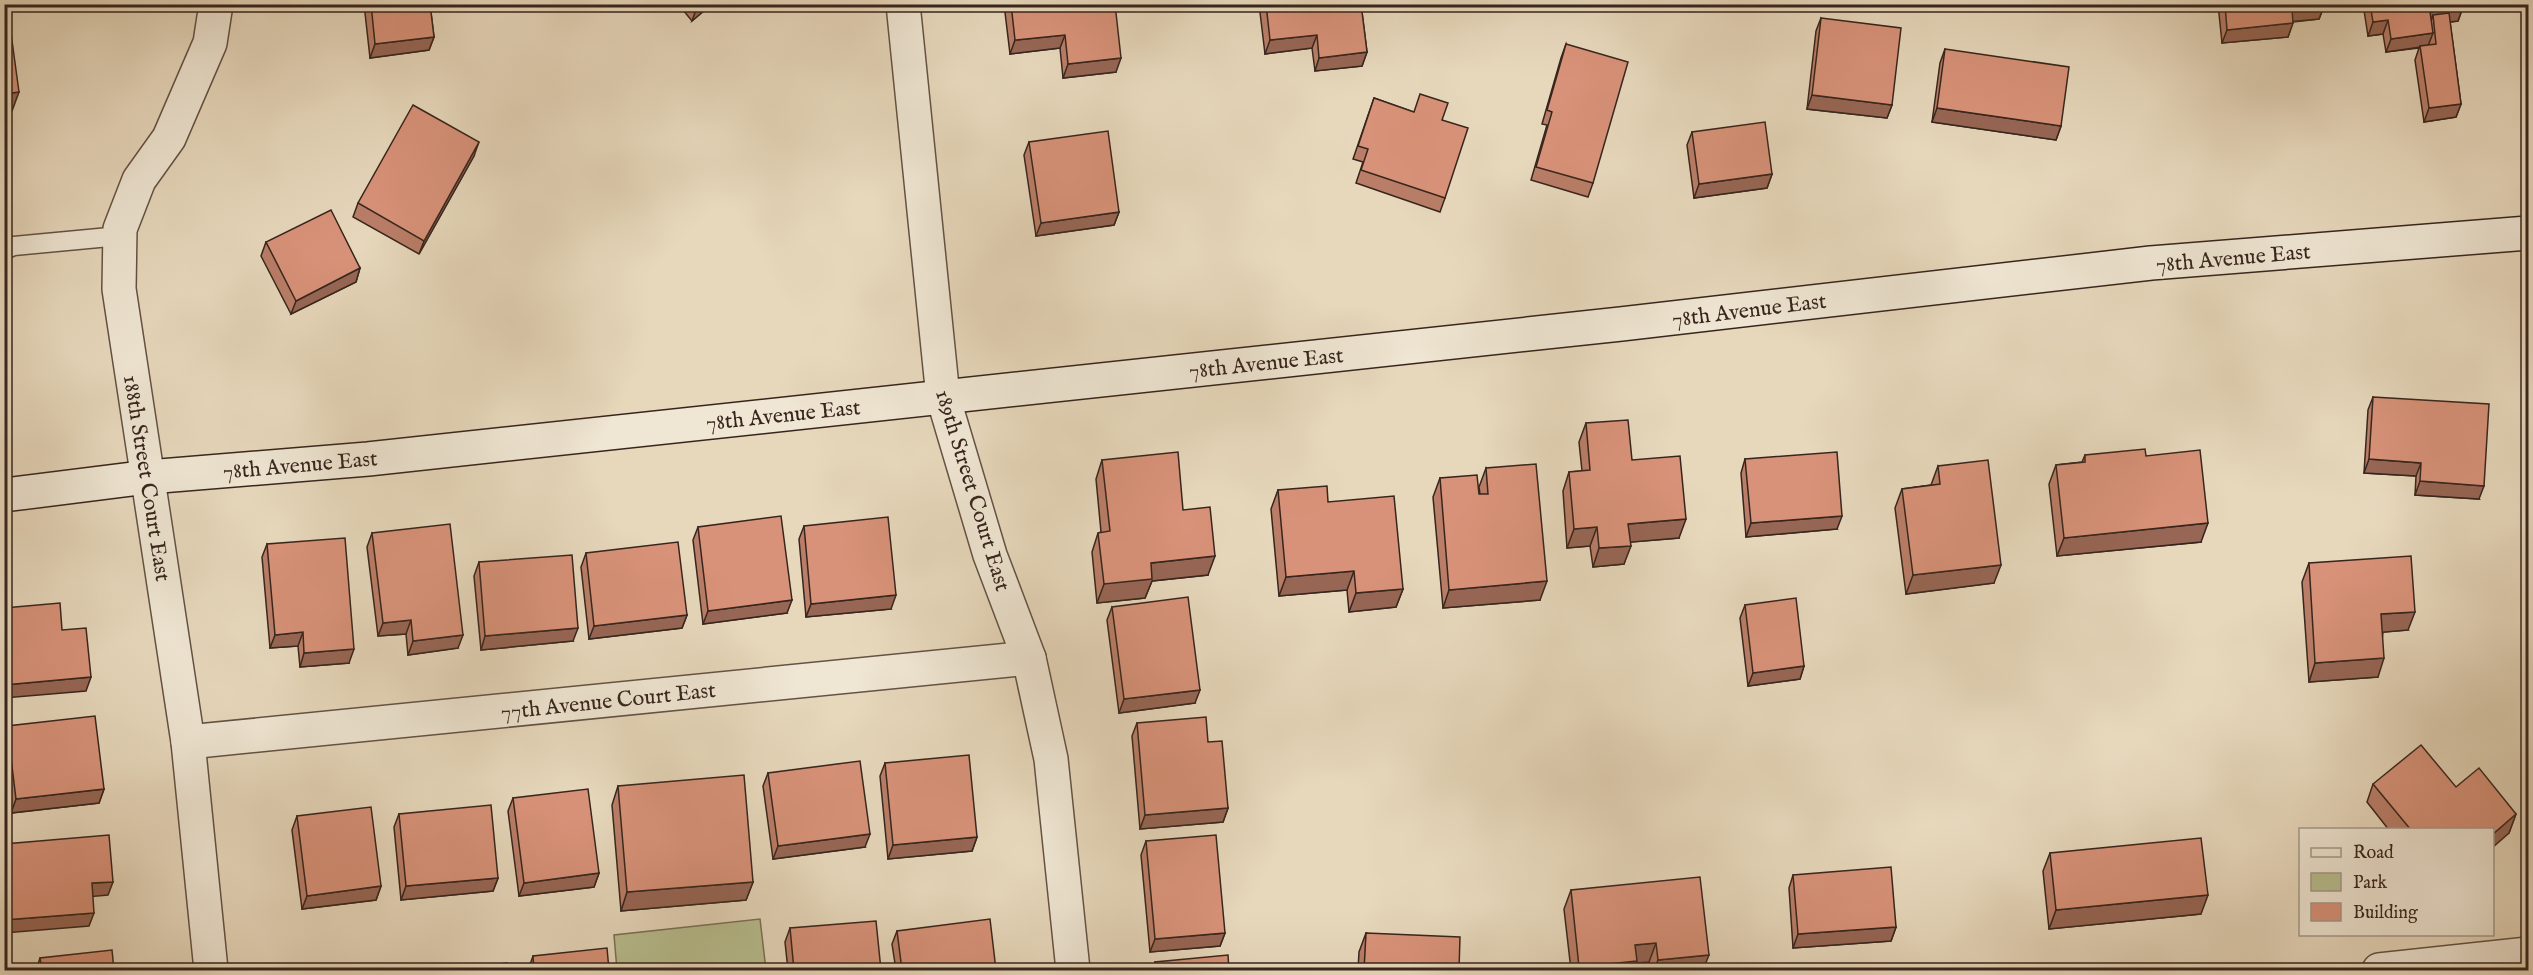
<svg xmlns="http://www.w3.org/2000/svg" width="2533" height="975" font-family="'IM FELL English',serif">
<rect width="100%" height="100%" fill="#e7d8bc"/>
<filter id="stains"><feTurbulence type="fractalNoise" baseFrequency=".00333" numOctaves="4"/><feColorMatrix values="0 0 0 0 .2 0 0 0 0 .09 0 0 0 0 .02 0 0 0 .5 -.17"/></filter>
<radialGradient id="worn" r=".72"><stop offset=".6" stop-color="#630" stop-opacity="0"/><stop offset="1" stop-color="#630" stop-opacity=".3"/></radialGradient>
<path fill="#b8be8f" stroke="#787256" stroke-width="1.5" d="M760,919L766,970H617L614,935Z"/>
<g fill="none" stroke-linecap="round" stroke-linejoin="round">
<defs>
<path id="lane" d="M4,250L14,246L120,236"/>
<g id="street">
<path d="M903,4L943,397L990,555L1029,658L1051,759L1073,970"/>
<path d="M188,742L1029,658"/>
<path d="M211,970L188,742L119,289L120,229L139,180L169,138L210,43L216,4"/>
<path d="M2379,970L2528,954"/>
</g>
<path id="secondary" d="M4,495L148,477L368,459L1621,324L2151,263L2528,233"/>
</defs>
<use href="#lane" stroke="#635245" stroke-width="21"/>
<use href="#street" stroke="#635245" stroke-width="36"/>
<use href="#secondary" stroke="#37251d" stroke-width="36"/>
<use href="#lane" stroke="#efe6d3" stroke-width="18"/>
<use href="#street" stroke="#efe6d3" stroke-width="33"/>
<use href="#secondary" stroke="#efe6d3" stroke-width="33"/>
</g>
<g fill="#ba7e68" stroke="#37251d" stroke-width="1.5">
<path d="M364,4H430L434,37L429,50L370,58Z"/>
<path d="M678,4H712L692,21Z"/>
<path d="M1004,4H1115L1116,72L1063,78L1060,48L1010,54Z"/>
<path d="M1259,4H1361L1367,52L1362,66L1315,71L1312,48L1265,54Z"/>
<path d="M2218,4H2324V6L2319,19L2293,22L2288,37L2222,43Z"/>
<path d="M2363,4H2462L2463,7L2458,21L2450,22L2461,104L2456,117L2424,122L2415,60L2419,48L2386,52L2383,34L2368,36Z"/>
<path d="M1821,18L1892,105L1887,118L1807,109L1816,31Z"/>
<path d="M1566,44L1593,183L1588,197L1531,180L1547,125L1542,124L1561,58Z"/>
<path d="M1945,49L2061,126L2056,140L1932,122L1940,63Z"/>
<path d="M1374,98L1413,112L1442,120L1445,198L1440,212L1356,183L1363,162L1353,159Z"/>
<path d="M1692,132L1772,174L1767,188L1694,198L1687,145Z"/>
<path d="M1029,142L1119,212L1114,225L1036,236L1024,155Z"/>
<path d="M474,156L419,254L353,217L358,203Z"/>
<path d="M266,242L360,268L356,282L291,314L261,256Z"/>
<path d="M2373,397L2479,499L2415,495L2416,476L2364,473L2368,410Z"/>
<path d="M1586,423L1632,460L1679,538L1630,542L1624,564L1593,567L1590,546L1567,548L1563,491L1569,472L1582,471L1579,442Z"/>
<path d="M2085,455L2146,456L2201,542L2057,556L2049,484L2056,465L2082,462Z"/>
<path d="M1745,459L1837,529L1746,537L1741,473Z"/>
<path d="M1102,460L1183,510L1208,575L1152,581L1145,598L1097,603L1092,552L1098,533L1101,532L1096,479Z"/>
<path d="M1938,466L1994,583L1906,594L1895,508L1902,489L1931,485Z"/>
<path d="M1486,468L1540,600L1443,608L1433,497L1440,478L1480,494L1479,487Z"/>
<path d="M1278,490L1328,502L1403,589L1396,607L1349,612L1347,590L1279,596L1271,509Z"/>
<path d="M804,526L891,609L806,617L799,539Z"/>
<path d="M698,527L787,613L703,624L693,540Z"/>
<path d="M372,533L458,648L408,655L406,634L378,636L367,547Z"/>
<path d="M267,544L349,663L300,667L298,646L270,648L262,557Z"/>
<path d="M586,553L687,615L682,628L589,639L581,567Z"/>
<path d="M479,562L573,641L481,650L474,576Z"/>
<path d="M2309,563L2408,630L2383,632L2378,677L2309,682L2302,582Z"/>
<path d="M1745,605L1804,666L1800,679L1748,686L1740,618Z"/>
<path d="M1112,607L1195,703L1119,713L1107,620Z"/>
<path d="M1137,723L1208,742L1228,808L1223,822L1140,829L1132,736Z"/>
<path d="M7,726L104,789L99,803L11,813L4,758V733Z"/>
<path d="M885,763L977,837L972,851L888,859L880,776Z"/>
<path d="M768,773L865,847L773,859L763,786Z"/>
<path d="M2373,784L2456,787L2516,814L2509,833L2493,830H2389L2367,802Z"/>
<path d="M618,786L753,882L746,900L621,911L612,805Z"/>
<path d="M513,798L599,873L594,887L519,896L508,811Z"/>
<path d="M399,814L498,878L493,891L401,900L394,827Z"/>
<path d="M297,816L381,886L376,900L302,909L292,830Z"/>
<path d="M1146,841L1225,933L1220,946L1150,952L1141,855Z"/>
<path d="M2050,853L2201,914L2049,929L2043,871Z"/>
<path d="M1793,875L1896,927L1891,941L1793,948L1789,888Z"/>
<path d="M1571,890L1703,970H1650L1649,962L1636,963L1633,970H1571L1564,909Z"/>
<path d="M790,928L881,970H788L785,942Z"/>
<path d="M897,931L996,970H896L892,944Z"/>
<path d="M1366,933L1459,970H1358L1359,952Z"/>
<path d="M533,956L609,970H528Z"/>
<path d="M40,958L114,970H36Z"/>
<path d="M1155,962L1229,970H1152Z"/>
</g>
<g fill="#976655" stroke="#37251d" stroke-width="1.5">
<path d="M698,4H712L692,21Z"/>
<path d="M2324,6L2319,19L2287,22L2292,9Z"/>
<path d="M2463,7L2458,21L2434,24L2433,15L2429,25L2430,12Z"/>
<path d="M2388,20L2383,34L2368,36L2373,22Z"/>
<path d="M2293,23L2288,37L2222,43L2227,30Z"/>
<path d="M2433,33L2428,46L2386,52L2391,39Z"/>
<path d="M1065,35L1060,48L1010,54L1015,40Z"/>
<path d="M1317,35L1312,48L1265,54L1270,40Z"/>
<path d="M434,37L429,50L370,58L375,44Z"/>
<path d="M1367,52L1362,66L1315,71L1319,58Z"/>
<path d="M1121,58L1116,72L1063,78L1068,64Z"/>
<path d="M19,92L12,111L4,112V94Z"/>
<path d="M1812,95L1892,105L1887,118L1807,109Z"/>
<path d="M2461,104L2456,117L2424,122L2429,108Z"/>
<path d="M1937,108L2061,126L2056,140L1932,122Z"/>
<path d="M479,142L474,156L419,254L424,241Z"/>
<path d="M1772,174L1767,188L1694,198L1699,184Z"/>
<path d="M1119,212L1114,225L1036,236L1041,223Z"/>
<path d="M360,268L356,282L291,314L296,301Z"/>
<path d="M2369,459L2421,463L2416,476L2364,473Z"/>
<path d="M2420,481L2484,486L2479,499L2415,495Z"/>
<path d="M1842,516L1837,529L1746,537L1751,523Z"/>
<path d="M1686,519L1679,538L1621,543L1628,524Z"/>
<path d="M2208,523L2201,542L2057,556L2064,538Z"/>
<path d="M1597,527L1590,546L1567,548L1574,529Z"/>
<path d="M1631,546L1624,564L1593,567L1599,548Z"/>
<path d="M1215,556L1208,575L1152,581L1145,598L1097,603L1104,584L1151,563Z"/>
<path d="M2001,565L1994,583L1906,594L1913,575Z"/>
<path d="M1354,571L1347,590L1279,596L1286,577Z"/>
<path d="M1547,581L1540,600L1443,608L1449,590Z"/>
<path d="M1403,589L1396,607L1349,612L1356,593Z"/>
<path d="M896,595L891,609L806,617L811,604Z"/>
<path d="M792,600L787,613L703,624L708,611Z"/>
<path d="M2415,612L2408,630L2374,633L2381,614Z"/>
<path d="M687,615L682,628L589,639L594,626Z"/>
<path d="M411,620L406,634L378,636L383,623Z"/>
<path d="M578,628L573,641L481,650L485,636Z"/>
<path d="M303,632L298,646L270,648L275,635Z"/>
<path d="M463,635L458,648L408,655L413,641Z"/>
<path d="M354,649L349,663L300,667L304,653Z"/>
<path d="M2384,658L2378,677L2309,682L2315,663Z"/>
<path d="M1804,666L1800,679L1748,686L1753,673Z"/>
<path d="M91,677L86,691L4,698V685Z"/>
<path d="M1200,690L1195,703L1119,713L1124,699Z"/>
<path d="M104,789L99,803L11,813L16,799Z"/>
<path d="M1228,808L1223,822L1140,829L1145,815Z"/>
<path d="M2516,814L2509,833L2493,847V834Z"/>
<path d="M870,834L865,847L773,859L778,846Z"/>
<path d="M977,837L972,851L888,859L893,845Z"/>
<path d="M599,873L594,887L519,896L524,883Z"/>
<path d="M498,878L493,891L401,900L406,886Z"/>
<path d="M113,882L108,895L87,897L92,883Z"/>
<path d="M753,882L746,900L621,911L627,892Z"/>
<path d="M381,886L376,900L302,909L307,896Z"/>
<path d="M2208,895L2201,914L2049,929L2056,910Z"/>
<path d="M94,913L89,926L4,933V920Z"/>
<path d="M1896,927L1891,941L1793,948L1798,934Z"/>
<path d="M1225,933L1220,946L1150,952L1155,939Z"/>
<path d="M1656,943L1649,962L1636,963L1633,970H1578L1579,967L1635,945Z"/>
<path d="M1709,955L1703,970H1654L1658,960Z"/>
</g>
<g fill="#d89279" stroke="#37251d" stroke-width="1.5">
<path d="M4,4H7L19,92L4,94Z"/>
<path d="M371,4H430L434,37L375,44Z"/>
<path d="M1011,4H1115L1121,58L1068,64L1065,35L1015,40Z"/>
<path d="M1266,4H1361L1367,52L1319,58L1317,35L1270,40Z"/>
<path d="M2225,4H2324V6L2292,9L2293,23L2227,30Z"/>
<path d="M2370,4H2462L2463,7L2430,12L2433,33L2391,39L2388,20L2373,22Z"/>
<path d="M2449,13L2461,104L2429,108L2420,46L2436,44L2433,15Z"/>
<path d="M1821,18L1901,28L1892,105L1812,95Z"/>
<path d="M1566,44L1628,62L1593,183L1536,167L1552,112L1547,110Z"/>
<path d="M1945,49L2069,67L2061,126L1937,108Z"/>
<path d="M1420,94L1448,103L1442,120L1468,128L1445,198L1361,170L1368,149L1358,146L1374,98L1414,112Z"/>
<path d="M413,105L479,142L424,241L358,203Z"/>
<path d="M1765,122L1772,174L1699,184L1692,132Z"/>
<path d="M1108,131L1119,212L1041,223L1029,142Z"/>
<path d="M331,210L360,268L296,301L266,242Z"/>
<path d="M2373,397L2489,404L2484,486L2420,481L2421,463L2369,459Z"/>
<path d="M1628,420L1632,460L1680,456L1686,519L1628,524L1631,546L1599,548L1597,527L1574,529L1569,472L1590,470L1586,423Z"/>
<path d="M2145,449L2146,456L2200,450L2208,523L2064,538L2056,465L2085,462V455Z"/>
<path d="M1178,452L1183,510L1210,507L1215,556L1151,563L1152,579L1104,584L1098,533L1110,531L1102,460Z"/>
<path d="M1837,452L1842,516L1751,523L1745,459Z"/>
<path d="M1988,460L2001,565L1913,575L1902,489L1940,484L1938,466Z"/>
<path d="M1536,464L1547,581L1449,590L1440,478L1477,475L1479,494H1488L1486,468Z"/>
<path d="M1327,486L1328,502L1394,496L1403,589L1356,593L1354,571L1286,577L1278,490Z"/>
<path d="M781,516L792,600L708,611L698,527Z"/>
<path d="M888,517L896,595L811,604L804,526Z"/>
<path d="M450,524L463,635L413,641L411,620L383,623L372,533Z"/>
<path d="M345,538L354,649L304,653L303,632L275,635L267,544Z"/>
<path d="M678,542L687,615L594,626L586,553Z"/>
<path d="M572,555L578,628L485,636L479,562Z"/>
<path d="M2411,556L2415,612L2381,614L2384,658L2315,663L2309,563Z"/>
<path d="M1188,597L1200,690L1124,699L1112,607Z"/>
<path d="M1796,598L1804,666L1753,673L1745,605Z"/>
<path d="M60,603L62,630L86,628L91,677L4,685V608Z"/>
<path d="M95,716L104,789L16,799L7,726Z"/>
<path d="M1206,717L1208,742L1222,741L1228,808L1145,815L1137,723Z"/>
<path d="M2421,745L2456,787L2479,768L2516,814L2493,834V830H2411L2373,784Z"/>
<path d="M969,755L977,837L893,845L885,763Z"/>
<path d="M860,761L870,834L778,846L768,773Z"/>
<path d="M744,775L753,882L627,892L618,786Z"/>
<path d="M588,789L599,873L524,883L513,798Z"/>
<path d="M491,805L498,878L406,886L399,814Z"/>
<path d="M371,807L381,886L307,896L297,816Z"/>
<path d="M109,835L113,882L92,883L94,913L4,920V844Z"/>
<path d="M1216,835L1225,933L1155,939L1146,841Z"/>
<path d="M2201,838L2208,895L2056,910L2050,853Z"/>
<path d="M1891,867L1896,927L1798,934L1793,875Z"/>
<path d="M1700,877L1709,955L1658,960L1656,943L1635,945L1637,961L1579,967L1571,890Z"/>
<path d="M990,919L996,970H902L897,931Z"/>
<path d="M876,921L881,970H794L790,928Z"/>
<path d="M1366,933L1460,937L1459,970H1364Z"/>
<path d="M607,948L609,970H534L533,956Z"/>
<path d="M112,950L114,970H42L40,958Z"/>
<path d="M1228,955L1229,970H1156L1155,962Z"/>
<path d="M507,963L508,970H443Z"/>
</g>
<g text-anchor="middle" stroke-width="4.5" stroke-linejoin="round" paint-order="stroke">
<g font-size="22" fill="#37251d" stroke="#efe6d3">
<text transform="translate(2233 257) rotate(-5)" y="8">78th Avenue East</text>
<text transform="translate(1749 309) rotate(-7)" y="8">78th Avenue East</text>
<text transform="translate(1266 362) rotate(-6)" y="8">78th Avenue East</text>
<text transform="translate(783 414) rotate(-6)" y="8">78th Avenue East</text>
<text transform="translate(300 464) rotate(-5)" y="8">78th Avenue East</text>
<text transform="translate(148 478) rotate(81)" y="8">188th Street Court East</text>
<text transform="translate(974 490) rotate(73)" y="8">189th Street Court East</text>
<text transform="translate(608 700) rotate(-6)" y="8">77th Avenue Court East</text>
</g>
</g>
<rect width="2533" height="975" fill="none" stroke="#e7d8bc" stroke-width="24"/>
<rect x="6" y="6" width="2521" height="963" fill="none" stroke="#37251d" stroke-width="3"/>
<rect x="12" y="12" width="2509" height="951" fill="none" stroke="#37251d" stroke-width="1.5"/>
<rect x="2299" y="828" width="195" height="108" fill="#efe6d3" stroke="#a5998a" stroke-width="1.5"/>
<rect x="2311" y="848" width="30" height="9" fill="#efe6d3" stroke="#a5998a" stroke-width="1.5"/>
<text x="2353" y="858" font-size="18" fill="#37251d">Road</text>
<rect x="2311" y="873" width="30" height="18" fill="#b8be8f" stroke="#a5998a" stroke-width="1.5"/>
<text x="2353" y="888" font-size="18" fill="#37251d">Park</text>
<rect x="2311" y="903" width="30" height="18" fill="#d89279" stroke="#a5998a" stroke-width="1.5"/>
<text x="2353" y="918" font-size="18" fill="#37251d">Building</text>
<rect width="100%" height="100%" filter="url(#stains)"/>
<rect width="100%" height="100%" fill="url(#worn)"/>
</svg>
